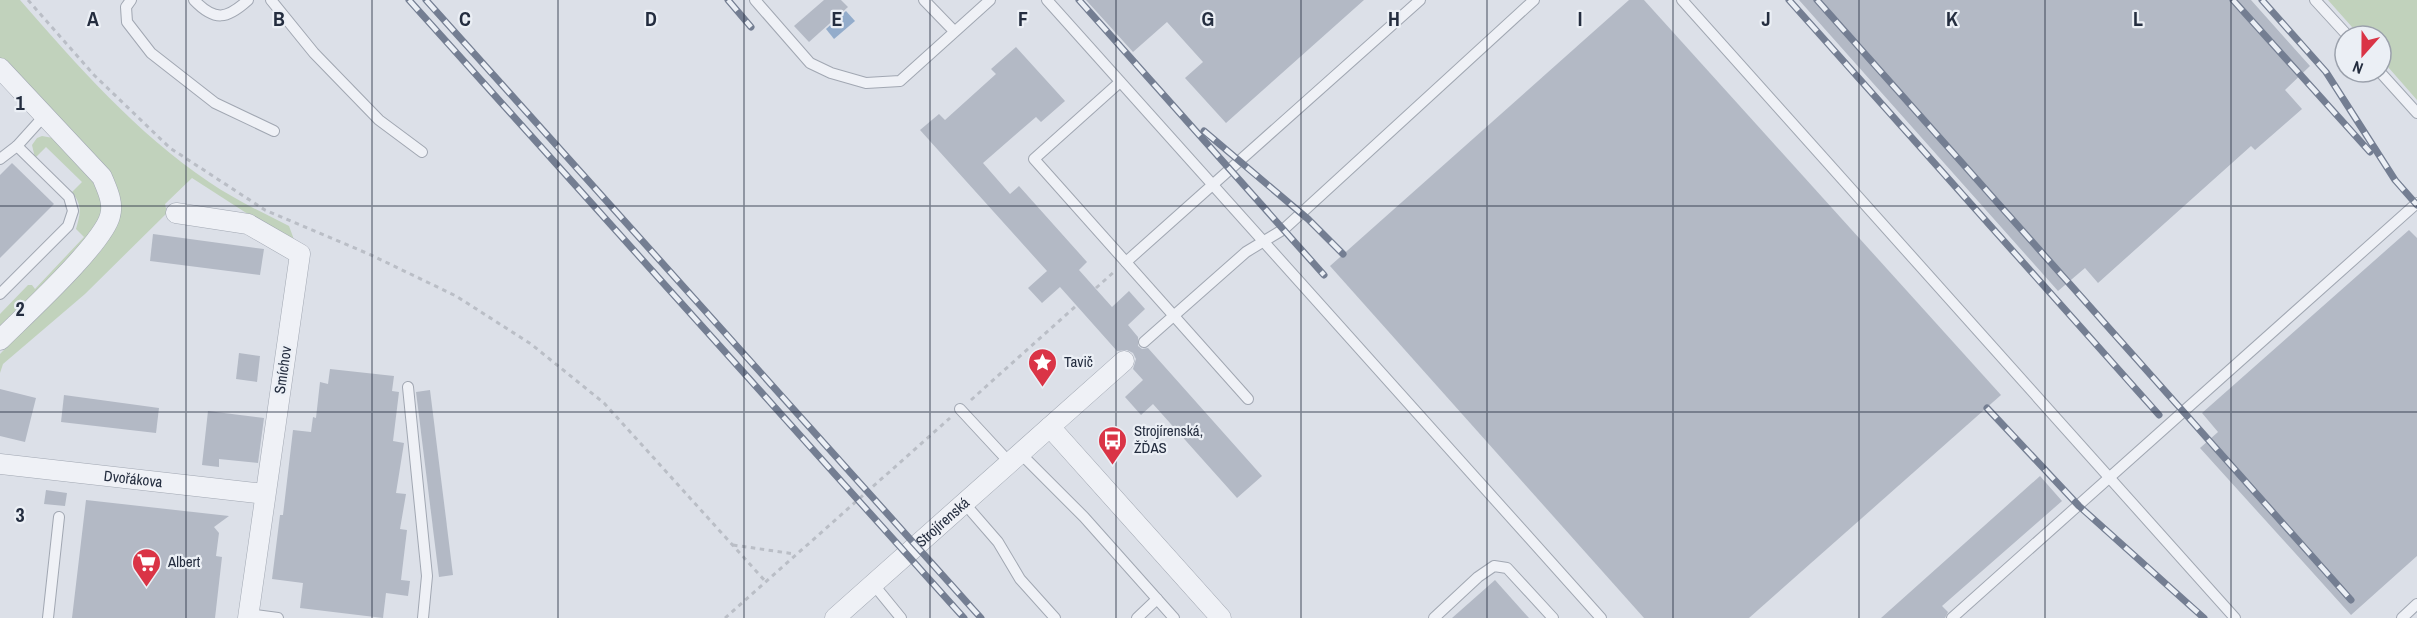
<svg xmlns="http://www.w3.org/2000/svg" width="2417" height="618" font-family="'Archivo Narrow',sans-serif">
<rect width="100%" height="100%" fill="#dce0e8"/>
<g fill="#c1d2bc">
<path d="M0,0H20C77,65 136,133 209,182C234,199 261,212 289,226L296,245L192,178L165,204L167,213L85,294L3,364L0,373V354L100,252C112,235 117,222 119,202L0,59Z"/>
<path d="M2328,0H2417V100L2381,59V36H2360Z"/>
<path d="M42,136L53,138C71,157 102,179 102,207C102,218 95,228 90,238L0,328V314L28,285H32L35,289L84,237L76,229C80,214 83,206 72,192L82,182L46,147L35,158L32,145L37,138Z"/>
</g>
<path fill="#93accb" d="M846,11L855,21L834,39L826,29Z"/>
<g fill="#b3b9c5">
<path d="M824,0H841L848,7L809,42L794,26Z"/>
<path d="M1086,0H1364L1226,123L1185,78L1203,62L1167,22L1133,52Z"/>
<path d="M1629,0H1644L2001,395L1749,618H1644L1330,266Z"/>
<path d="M1799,0H2251L2310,66L2285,90L2302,109L2255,150L2251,146L2098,283L2085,268L2058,291Z"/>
<path d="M1016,47L1065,101L1041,122L1036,117L983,163L1010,194L1019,186L1087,262L1079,270L1112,307L1129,291L1145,309L1128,325L1138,337V346L1142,349L1148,348L1262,476L1237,498L1153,404L1141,415L1125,397L1143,380L1133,369L1136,359L1133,353L1127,350L1117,351L1060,287L1042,303L1028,288L1047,271L920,130L939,114L945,120L996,74L991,69Z"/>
<path d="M12,163L54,204L0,258V175Z"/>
<path d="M2409,230L2417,238V556L2351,615L2200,448L2218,432L2202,413Z"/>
<path d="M153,234L264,249L260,275L150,261Z"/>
<path d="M239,353L260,356L257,382L236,379Z"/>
<path d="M330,369L394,376L392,391L399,392L393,441L404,443L396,493L406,494L400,529L407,530L401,580L410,581L408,596L386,593L383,618L300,608L303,583L272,579L280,515H283L293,430L311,432L313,417L316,418L320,382L328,384Z"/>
<path d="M0,389L36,398L25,442L0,436Z"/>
<path d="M430,390L453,575L439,577L416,392Z"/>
<path d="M64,395L159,408L156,433L61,422Z"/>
<path d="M208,411L264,418L258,463L219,459V467L202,465Z"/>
<path d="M2040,476L2062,501L1942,606L1948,612L1945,618H1881Z"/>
<path d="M46,490L67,493L65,506L44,504Z"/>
<path d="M86,500L229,516L214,527L219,533L216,556L222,557L215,618H72Z"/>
<path d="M1495,580L1529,618H1452Z"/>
</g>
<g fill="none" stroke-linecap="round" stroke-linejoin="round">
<defs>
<g id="lane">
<path d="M131,0L126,7L127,22L151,53L215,103L274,131"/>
<path d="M194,0C215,22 227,19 248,0"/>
<path d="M271,0L314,53L379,120L422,152"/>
<path d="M755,0L810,63L831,73L866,83L900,81L990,0"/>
<path d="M924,0L954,31"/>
<path d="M1047,0L1601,618"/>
<path d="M1682,0L2235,618"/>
<path d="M2315,0L2348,36"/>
<path d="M2380,72L2417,113"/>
<path d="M1120,82L1034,159L1248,399"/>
<path d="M0,159L17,146L45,115"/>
<path d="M1126,262L1420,0"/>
<path d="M0,294L68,226L73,211L69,197L17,146"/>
<path d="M1144,342L1246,252L1284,229L1534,0"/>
<path d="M408,387L427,576L423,618"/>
<path d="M960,409L1010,463"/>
<path d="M1020,453L1084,517L1174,618"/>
<path d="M965,504L998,542L1020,579L1055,618"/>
<path d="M874,585L901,618"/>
<path d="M249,614L278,618"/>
<path d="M48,618L59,517"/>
<path d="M1137,618L1157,599"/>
<path d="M1434,618L1478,577L1494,566L1507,568L1553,618"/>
<path d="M1952,618L2417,203"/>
<path d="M2402,618L2417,604"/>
</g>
<g id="street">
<path d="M0,68L102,177C107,189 114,203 110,216C103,244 24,316 0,340"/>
<path d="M176,213L248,224L300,254L248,618"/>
<path d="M1050,427L1221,618"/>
<path id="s1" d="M0,464L265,494"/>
<path id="s2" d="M835,618L1124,361"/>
</g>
</defs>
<use href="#lane" stroke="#a1a7b2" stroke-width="12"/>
<use href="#street" stroke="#a1a7b2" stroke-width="21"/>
<g stroke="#babec6" stroke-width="3" stroke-dasharray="4.5 4.5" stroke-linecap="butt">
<path d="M28,0L94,75L170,148L265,210L371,255L456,296L531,344L604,403L766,582"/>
<path d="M1096,288L1115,271"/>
<path d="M971,400L1076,306"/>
<path d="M733,545L795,554"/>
<path d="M725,618L950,418"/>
</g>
<use href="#lane" stroke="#eff1f6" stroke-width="10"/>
<use href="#street" stroke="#eff1f6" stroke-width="20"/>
<defs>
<g id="rail">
<path d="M409,0L964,618"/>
<path d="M426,0L981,618"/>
<path d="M728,0L751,27"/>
<path d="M1079,0L1324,275"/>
<path d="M1789,0L2159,415"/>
<path d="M1817,0L2351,600"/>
<path d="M2233,0L2370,152"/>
<path d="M2262,0L2326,72L2395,180L2417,205"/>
<path d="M1204,131L1308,219L1343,254"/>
<path d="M1987,408L2079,506L2204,618"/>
</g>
</defs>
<use href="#rail" stroke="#747e92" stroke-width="7"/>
<use href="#rail" stroke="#ebeff5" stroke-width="4.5" stroke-dasharray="14" stroke-linecap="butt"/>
</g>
<path fill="none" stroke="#242d3f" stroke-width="1.5" stroke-opacity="0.55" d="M186,0V618M372,0V618M558,0V618M744,0V618M930,0V618M1116,0V618M1301,0V618M1487,0V618M1673,0V618M1859,0V618M2045,0V618M2231,0V618M0,206H2417M0,412H2417"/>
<defs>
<symbol id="sight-pin" viewBox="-11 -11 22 30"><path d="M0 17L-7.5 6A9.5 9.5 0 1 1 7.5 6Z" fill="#da3446" stroke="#ebeff5"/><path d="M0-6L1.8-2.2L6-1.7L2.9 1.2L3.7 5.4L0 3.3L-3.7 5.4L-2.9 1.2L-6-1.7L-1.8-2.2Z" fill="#fff"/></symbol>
<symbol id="bus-pin" viewBox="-11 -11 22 30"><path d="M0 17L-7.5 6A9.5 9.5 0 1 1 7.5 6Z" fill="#da3446" stroke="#ebeff5"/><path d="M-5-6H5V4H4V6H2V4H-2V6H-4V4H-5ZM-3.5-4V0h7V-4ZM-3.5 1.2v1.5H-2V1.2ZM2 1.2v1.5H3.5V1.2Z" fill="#fff"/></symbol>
<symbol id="supermarket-pin" viewBox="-11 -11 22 30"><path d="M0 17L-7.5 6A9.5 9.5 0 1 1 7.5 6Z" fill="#da3446" stroke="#ebeff5"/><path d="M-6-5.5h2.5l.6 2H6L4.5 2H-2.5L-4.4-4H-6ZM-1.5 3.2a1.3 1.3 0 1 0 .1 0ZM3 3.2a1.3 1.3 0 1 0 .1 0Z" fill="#fff"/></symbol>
</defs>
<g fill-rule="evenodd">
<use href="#sight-pin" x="1026" y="346" width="33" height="45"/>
<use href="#bus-pin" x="1096" y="424" width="33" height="45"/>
<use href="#supermarket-pin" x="130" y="546" width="33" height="45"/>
</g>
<g text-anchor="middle" stroke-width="4.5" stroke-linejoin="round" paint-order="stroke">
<g font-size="15" fill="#242d3f" stroke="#ebeff5" text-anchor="start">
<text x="1064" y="367">Tavič</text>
<text x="1134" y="436">Strojírenská,<tspan x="1134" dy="17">ŽĎAS</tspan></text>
<text x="168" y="567">Albert</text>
</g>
<g font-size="15" fill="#242d3f" stroke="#ebeff5">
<text transform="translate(283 370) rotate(-82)" y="5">Smíchov</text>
<text dy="5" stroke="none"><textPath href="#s1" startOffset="134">Dvořákova</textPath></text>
<text dy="5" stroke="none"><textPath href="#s2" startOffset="144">Strojírenská</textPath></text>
</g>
</g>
<g font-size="20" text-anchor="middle" font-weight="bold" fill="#242d3f" stroke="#ebeff5" stroke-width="4.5" stroke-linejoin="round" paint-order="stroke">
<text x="93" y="26">A</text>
<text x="279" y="26">B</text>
<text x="465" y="26">C</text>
<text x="651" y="26">D</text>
<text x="837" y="26">E</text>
<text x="1023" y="26">F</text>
<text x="1208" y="26">G</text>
<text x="1394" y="26">H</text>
<text x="1580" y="26">I</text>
<text x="1766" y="26">J</text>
<text x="1952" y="26">K</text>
<text x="2138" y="26">L</text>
<text x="20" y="110">1</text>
<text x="20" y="316">2</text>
<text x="20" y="522">3</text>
</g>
<g transform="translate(2363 54) rotate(201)"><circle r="28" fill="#ebeff5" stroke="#9ba1ac" stroke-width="1.5"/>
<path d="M0-4.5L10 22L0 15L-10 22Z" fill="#da3446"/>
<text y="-9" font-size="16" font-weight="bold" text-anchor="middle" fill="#242d3f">N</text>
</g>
</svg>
